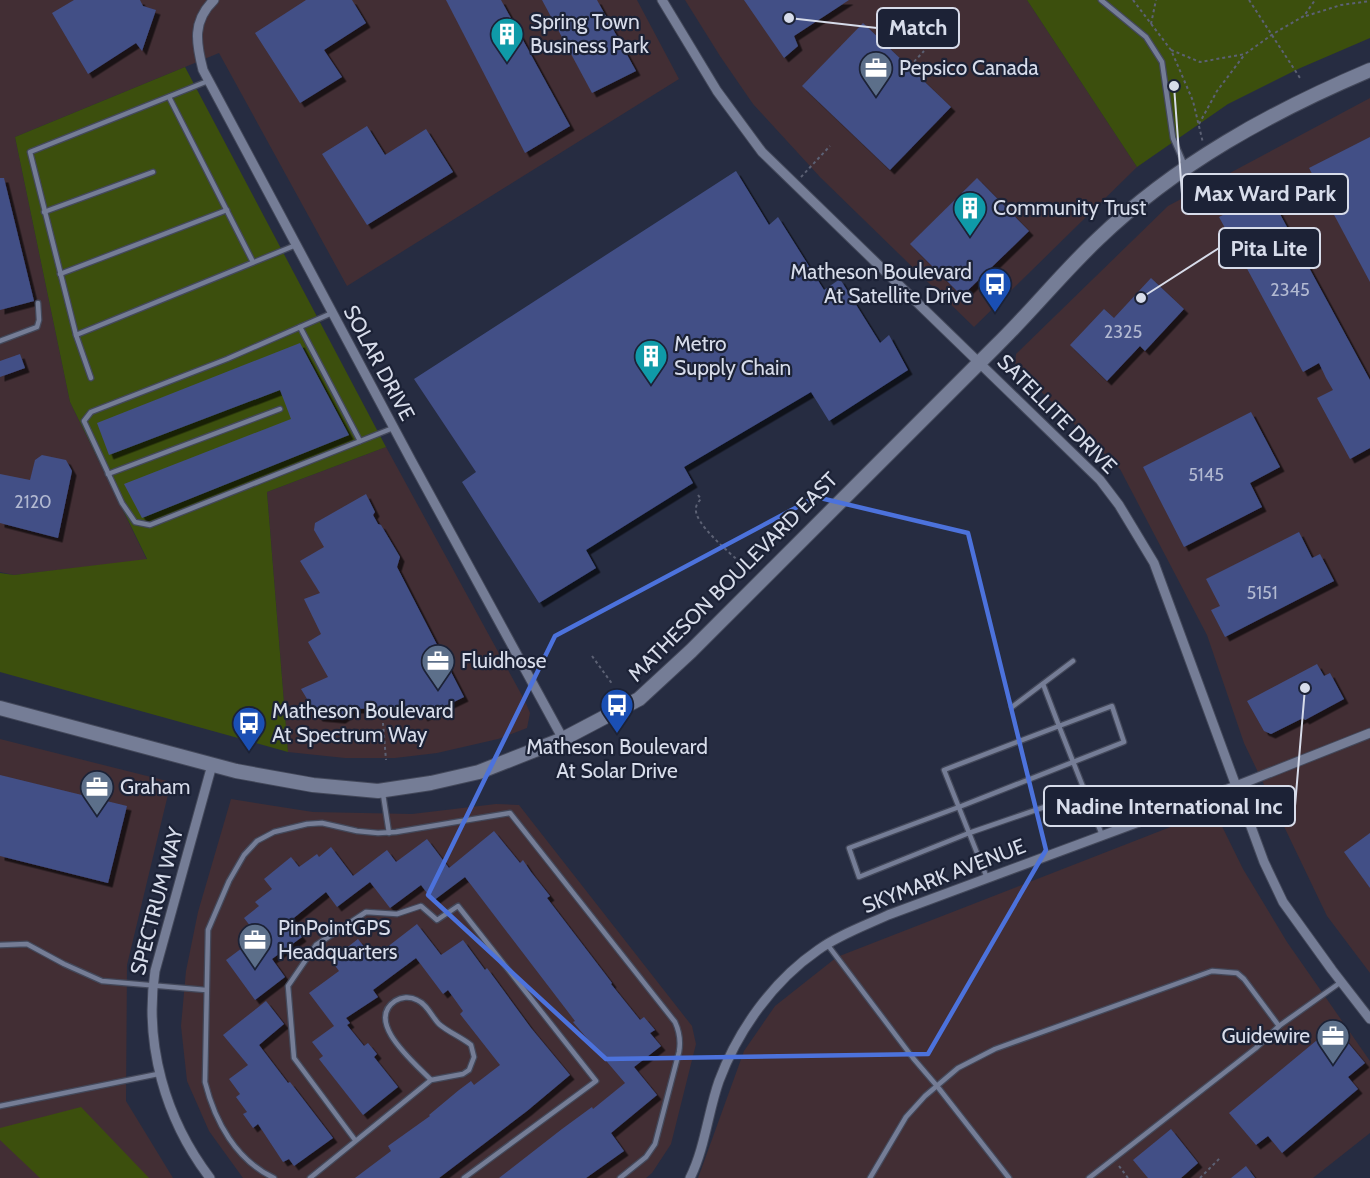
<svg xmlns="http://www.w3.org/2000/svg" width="1370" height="1178" font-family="Cabin,sans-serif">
<defs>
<filter id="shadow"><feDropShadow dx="4.5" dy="4.5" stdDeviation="0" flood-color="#0009"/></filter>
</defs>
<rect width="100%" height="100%" fill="#262c41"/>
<g fill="#422e34">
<path d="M0,0H637L679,79L347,286L219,53L15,137L70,402L147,560L14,575L0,572Z"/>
<path d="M685,0H1027L1137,167L974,327L820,177L753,104L720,56Z"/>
<path d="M1370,98V973L1327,916L1244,743L1207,635L1120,469L1015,366L1016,354L1168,206Z"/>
<path d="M386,447L525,701L530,713L527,728L498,739L437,753L395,758H345L288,752L267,492Z"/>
<path d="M0,739L171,782L127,965L126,1101L173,1178H0Z"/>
<path d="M231,799L313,812L412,814L496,804L519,805L692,1026L696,1044L671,1144L652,1173L646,1178H243L209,1131L187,1081L181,1026L186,971L198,912Z"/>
<path d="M1214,810L1243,869L1287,942L1370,1061V1133L1313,1178H698L744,1051L775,1006L837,957Z"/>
</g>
<g fill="#3c4f0d">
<path d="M1027,0H1370V38L1298,69L1228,104L1137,167Z"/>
<path d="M185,67L386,447L267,492L288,752L0,672V573L14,575L147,559L70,402L15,137Z"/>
<path d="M81,1107L149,1178H40L0,1140V1128Z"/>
</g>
<g fill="#424f86" filter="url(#shadow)">
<path d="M74,0H140L143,6L156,10L142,51L136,43L88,74L52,13Z"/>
<path d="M306,0H352L366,23L324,50L342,77L300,103L255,33Z"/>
<path d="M446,0H501L570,126L525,153Z"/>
<path d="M542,0H597L636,71L592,93Z"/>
<path d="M744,0H849L794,36L798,46L784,58Z"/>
<path d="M863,23L951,107L890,170L802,86Z"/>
<path d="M367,126L385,155L426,129L453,172L367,225L322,154Z"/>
<path d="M1370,137V282L1309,168Z"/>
<path d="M736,171L769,225L778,217L824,290L840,279L880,343L889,335L908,370L829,421L811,392L684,467L693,483L586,550L596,568L539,603L462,482L476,472L414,379Z"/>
<path d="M0,178H4L34,301L0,310Z"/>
<path d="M977,178L1029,231L962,296L910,244Z"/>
<path d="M1268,192L1370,380V448L1350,459L1317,398L1333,390L1326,378L1319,363L1303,372L1219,217Z"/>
<path d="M1151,278L1184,309L1145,351L1140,346L1107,381L1070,345L1104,309L1114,318Z"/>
<path d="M300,343L349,435L142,518L124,484L291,419L280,390L109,455L97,423Z"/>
<path d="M20,354L25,368L0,377V361Z"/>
<path d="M1251,412L1280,467L1250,483L1262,507L1184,547L1143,467Z"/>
<path d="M42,455L66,460L72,471L58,538L0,523V474L30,480L35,460Z"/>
<path d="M366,494L375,512L373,515L378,524L381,525L400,557L397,567L464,697L423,717L418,706L356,709L341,719L318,717L301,689L328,677L308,642L321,634L304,599L320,593L300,561L324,547L314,530L315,523Z"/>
<path d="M1299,532L1312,558L1320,554L1334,581L1225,637L1211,610L1220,606L1206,579Z"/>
<path d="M1317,664L1324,676L1330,673L1344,699L1305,720L1303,718L1271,734L1264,731L1247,701Z"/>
<path d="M0,775L127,806L108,883L0,856Z"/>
<path d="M494,831L520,863L523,860L531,872L550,896L547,898L612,983L611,984L640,1020L644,1017L655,1030L650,1033L661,1046L634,1067L657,1095L611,1133L624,1151L586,1178H499L562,1129L592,1107L593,1109L625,1083L573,1022L575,1021L465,877L433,901L421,885L390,908L370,882L337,907L326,892L290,921L302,937L272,959L285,977L255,1000L226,960L258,936L244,918L259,906L255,902L272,889L264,879L291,857L299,867L317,854L319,857L331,847L353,876L387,850L396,862L427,839L449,868Z"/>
<path d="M1370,833V888L1344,852Z"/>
<path d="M417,924L441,955L463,940L485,970L487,968L531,1028L570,1075L527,1111L439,1178H355L391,1151L388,1146L430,1116L429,1115L459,1090L471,1081L474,1085L500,1065L460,1014L463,1011L448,990L443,994L416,958L373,990L378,997L346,1018L350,1023L347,1025L364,1046L368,1043L377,1054L374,1057L398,1087L363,1115L319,1059L323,1056L312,1042L334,1026L309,993L339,971L331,960L358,939L373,958Z"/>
<path d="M266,1001L284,1024L259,1045L288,1083L290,1082L333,1138L294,1166L289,1159L283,1162L258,1124L253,1128L243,1114L247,1112L236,1097L240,1094L229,1079L248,1065L223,1035Z"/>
<path d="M1334,1026L1365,1063L1348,1077L1358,1089L1282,1153L1268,1136L1256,1145L1229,1113Z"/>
<path d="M1171,1129L1198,1163L1181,1178H1148L1133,1160Z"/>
<path d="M1246,1166L1255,1178H1231Z"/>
</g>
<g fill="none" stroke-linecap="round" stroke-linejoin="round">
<defs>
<g id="lane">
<path d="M1101,0L1146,37L1162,62L1173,138L1185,166"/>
<path d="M208,81L30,152L76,335L296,245"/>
<path d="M169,97L253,262"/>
<path d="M44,212L153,172"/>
<path d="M60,274L227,210"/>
<path d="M332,313L227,359L91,412L84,421L122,503L135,522L150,525L393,428"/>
<path d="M300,327L360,441"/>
<path d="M76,335L91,378"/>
<path d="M0,341L37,327L39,320L38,303"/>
<path d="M108,474L280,409"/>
<path d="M1043,684L1059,726L1112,706L1124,742L959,807L849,848L859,877L969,833L1085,793"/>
<path d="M1012,707L1073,661"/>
<path d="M383,794L389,833"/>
<path d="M987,878L944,770L1059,726L1102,835"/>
<path d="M827,944L913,1058L937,1086L1009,1178"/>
<path d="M0,945L27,944L64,964L102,981L206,990"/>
<path d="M0,1106L158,1074"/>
<path d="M355,1140L294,1058L288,986L316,945L366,912L397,914L421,906L437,920L458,906L596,1081L464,1178"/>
<path d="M274,1178C236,1160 215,1122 205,1082L208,930L229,881L244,855L257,841L274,832L307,824L322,823L357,831L378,833L396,832L510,813L675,1022C680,1033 681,1041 679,1052L655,1144L646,1157L620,1178"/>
<path d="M310,1178L431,1080L463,1074L469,1070L474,1057L471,1045C461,1037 448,1032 439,1024C432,1017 427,1004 417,1000C410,996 401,997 395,1001C364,1022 416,1064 431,1080"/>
<path d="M870,1178L906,1117L925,1096L958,1068L995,1049L1212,971L1237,973L1244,979L1279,1026"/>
<path d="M1089,1178L1256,1048L1279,1026L1341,982"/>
</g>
<g id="street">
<path d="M214,0C192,21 196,43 203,70L411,460L563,739"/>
<path d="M662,0L717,91L762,152L1100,480L1119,505L1154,563L1264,862L1283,902L1332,970L1370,1019"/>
<path d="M210,1178C165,1119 144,1044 155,971L212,765"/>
<path d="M690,1178C705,1148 708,1112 719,1081C738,1030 773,981 818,950C839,935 864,926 888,915L1236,786L1370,733"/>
</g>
<path id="secondary" d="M0,708L236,771L313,785L378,791L431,783L479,772L563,739L639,699L691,651C792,550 894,448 995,347C1031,312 1062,273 1098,239C1176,164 1271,112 1370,70"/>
</defs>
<use href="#lane" stroke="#43485a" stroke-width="7"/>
<use href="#street" stroke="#43485a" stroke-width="11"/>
<use href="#secondary" stroke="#43485a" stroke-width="16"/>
<g stroke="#5c6174" stroke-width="2" stroke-dasharray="3 3" stroke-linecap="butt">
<path d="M1133,0L1171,50L1193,101L1203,143"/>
<path d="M1249,0L1300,78"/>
<path d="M1306,16L1341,5L1370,1"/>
<path d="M1151,24L1156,0"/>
<path d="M1171,50L1200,62L1245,54L1273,34L1304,16L1315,0"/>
<path d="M910,66L924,51"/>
<path d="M1199,124L1217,91L1245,54"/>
<path d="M801,177L830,146"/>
<path d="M698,495L701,499C699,501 696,505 696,508C693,523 731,554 742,564"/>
<path d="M592,656L613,685"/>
<path d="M382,711L386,760"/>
<path d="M1119,1166L1128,1178"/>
<path d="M1200,1178L1221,1157"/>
</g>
<use href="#lane" stroke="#757d96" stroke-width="4.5"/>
<use href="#street" stroke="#757d96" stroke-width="9"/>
<use href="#secondary" stroke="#757d96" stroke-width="14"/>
</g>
<path fill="none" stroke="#4c72dc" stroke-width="4.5" stroke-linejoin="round" d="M816,497L968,533L1046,850L928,1054L606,1059L428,895L555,636Z"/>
<defs>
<symbol id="building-pin" viewBox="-11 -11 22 30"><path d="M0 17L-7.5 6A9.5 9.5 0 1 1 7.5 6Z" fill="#0f9aa8" stroke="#1c2236"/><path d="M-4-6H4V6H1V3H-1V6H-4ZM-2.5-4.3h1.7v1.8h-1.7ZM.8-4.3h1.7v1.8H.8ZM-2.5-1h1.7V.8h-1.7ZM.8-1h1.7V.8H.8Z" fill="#fff"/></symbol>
<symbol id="office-pin" viewBox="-11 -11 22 30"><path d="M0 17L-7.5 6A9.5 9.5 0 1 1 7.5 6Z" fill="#5c6f8a" stroke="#1c2236"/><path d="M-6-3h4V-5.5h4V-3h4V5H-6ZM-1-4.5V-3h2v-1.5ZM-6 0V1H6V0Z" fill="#fff"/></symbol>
<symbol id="bus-pin" viewBox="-11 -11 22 30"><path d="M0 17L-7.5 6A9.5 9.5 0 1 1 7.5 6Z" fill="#1a4fb4" stroke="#1c2236"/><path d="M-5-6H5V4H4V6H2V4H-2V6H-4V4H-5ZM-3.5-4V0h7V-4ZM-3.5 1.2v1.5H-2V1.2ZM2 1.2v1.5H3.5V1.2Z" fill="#fff"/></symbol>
</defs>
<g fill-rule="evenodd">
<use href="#building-pin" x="488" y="15" width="38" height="52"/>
<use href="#office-pin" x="857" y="49" width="38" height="52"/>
<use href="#building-pin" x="951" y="189" width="38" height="52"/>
<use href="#bus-pin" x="976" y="265" width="38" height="52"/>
<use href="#building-pin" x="632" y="337" width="38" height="52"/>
<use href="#office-pin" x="419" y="642" width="38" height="52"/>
<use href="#bus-pin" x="598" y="686" width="38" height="52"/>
<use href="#bus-pin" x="230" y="704" width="38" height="52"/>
<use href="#office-pin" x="78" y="768" width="38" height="52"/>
<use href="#office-pin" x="236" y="921" width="38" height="52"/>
<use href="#office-pin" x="1314" y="1017" width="38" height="52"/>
</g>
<g text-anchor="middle" stroke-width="4.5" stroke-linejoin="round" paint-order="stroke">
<g font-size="18" fill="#b2b9d1">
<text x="1290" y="296">2345</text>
<text x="1123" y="338">2325</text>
<text x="1206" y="481">5145</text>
<text x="33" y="508">2120</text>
<text x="1262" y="599">5151</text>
</g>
<g font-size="21" fill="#d7dcea" stroke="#1c2236" text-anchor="start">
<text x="530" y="29">Spring Town<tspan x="530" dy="24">Business Park</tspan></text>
<text x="899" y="75">Pepsico Canada</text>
<text x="993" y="215">Community Trust</text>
<text x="972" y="279" text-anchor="end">Matheson Boulevard<tspan x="972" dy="24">At Satellite Drive</tspan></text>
<text x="674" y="351">Metro<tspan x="674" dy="24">Supply Chain</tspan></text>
<text x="461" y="668">Fluidhose</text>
<text x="272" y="718">Matheson Boulevard<tspan x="272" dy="24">At Spectrum Way</tspan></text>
<text x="617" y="754" text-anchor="middle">Matheson Boulevard<tspan x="617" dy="24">At Solar Drive</tspan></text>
<text x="120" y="794">Graham</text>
<text x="278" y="935">PinPointGPS<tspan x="278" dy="24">Headquarters</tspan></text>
<text x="1310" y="1043" text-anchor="end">Guidewire</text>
</g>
<g font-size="21" fill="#d7dcea" stroke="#1c2236">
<text transform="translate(379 363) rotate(62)" y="7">SOLAR DRIVE</text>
<text transform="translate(1057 414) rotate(45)" y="7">SATELLITE DRIVE</text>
<text transform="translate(733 577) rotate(-45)" y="7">MATHESON BOULEVARD EAST</text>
<text transform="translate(944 876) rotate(-21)" y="7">SKYMARK AVENUE</text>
<text transform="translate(157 901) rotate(-75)" y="7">SPECTRUM WAY</text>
</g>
</g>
<path fill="none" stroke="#d7dcea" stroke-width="2" d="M789 18L877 28M1174 86L1182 194M1141 298L1219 248M1305 688L1295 806"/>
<g fill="#d7dcea" stroke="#1c2236" stroke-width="2">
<circle cx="789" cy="18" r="6"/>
<circle cx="1174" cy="86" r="6"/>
<circle cx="1141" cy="298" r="6"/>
<circle cx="1305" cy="688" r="6"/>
</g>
<g fill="#1c2236" stroke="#d7dcea" stroke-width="2">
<rect x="877" y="8" width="82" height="40" rx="6"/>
<rect x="1182" y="174" width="166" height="40" rx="6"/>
<rect x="1219" y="228" width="101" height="40" rx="6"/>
<rect x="1044" y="786" width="251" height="40" rx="6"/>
</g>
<g font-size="22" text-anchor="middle" font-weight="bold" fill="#d7dcea">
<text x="918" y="35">Match</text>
<text x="1265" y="201">Max Ward Park</text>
<text x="1269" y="256">Pita Lite</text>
<text x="1169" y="814">Nadine International Inc</text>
</g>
</svg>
